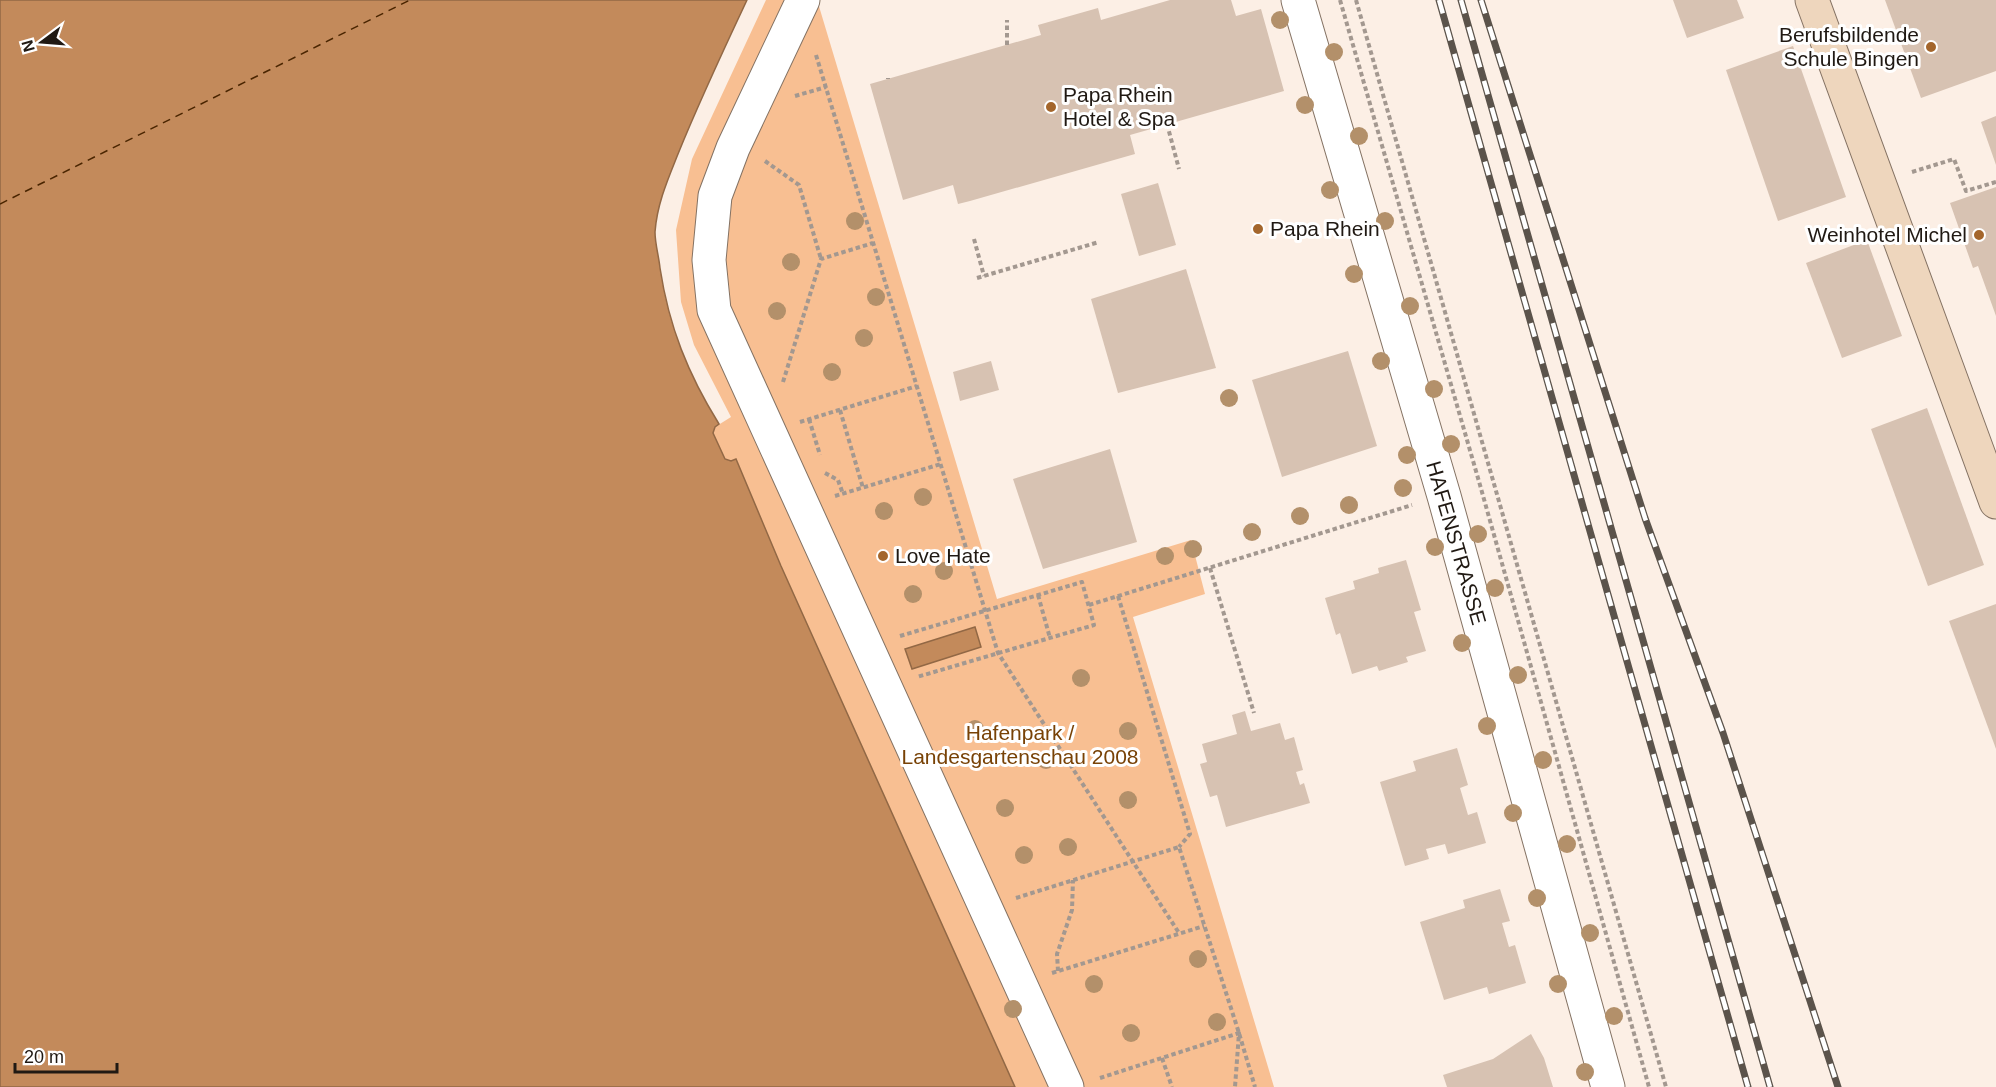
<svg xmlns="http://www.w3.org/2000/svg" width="1996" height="1087" font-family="Helvetica,sans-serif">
<rect width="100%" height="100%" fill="#fcefe5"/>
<path fill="#f8bf92" d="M766,0H819L818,3L997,599L1191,540L1205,594L1133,617L1274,1087H1015L781,566L736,459L731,461L725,459L713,433L715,427L731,417L694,345L681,302L676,230L692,159Z"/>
<g fill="#c38a5b" stroke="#926845" stroke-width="1.5">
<path d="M0,0H747C723,51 699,102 678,154C668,179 657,204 655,232C655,244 659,257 660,268C669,327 688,374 719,424L715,427L713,433L725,459L731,461L736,459L781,566L1015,1087H0Z"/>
<path d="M975,627L981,647L912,669L905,649Z"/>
</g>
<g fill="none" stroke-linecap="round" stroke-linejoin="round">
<path stroke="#4a2500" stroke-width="1.5" stroke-dasharray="8 6" stroke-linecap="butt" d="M0,204L410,0"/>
</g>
<g fill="#d7c2b2">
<path d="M1170,0H1231L1236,16L1261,9L1284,91L1130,135L1135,154L970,201L958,204L953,185L903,200L870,84L1041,35L1038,25L1098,8L1101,20Z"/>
<path d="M1673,0H1737L1744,18L1687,38Z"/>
<path d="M1885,0H1996V71L1921,98Z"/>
<path d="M1793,46L1846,197L1778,221L1726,70Z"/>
<path d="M1996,116V165L1981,122Z"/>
<path d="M1158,183L1176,245L1139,256L1121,194Z"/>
<path d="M1996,187V316L1978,266L1973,268L1950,203Z"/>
<path d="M1867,240L1902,336L1842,358L1806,263Z"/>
<path d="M1186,269L1216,368L1118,393L1091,299Z"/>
<path d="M1348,351L1377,446L1282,477L1252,380Z"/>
<path d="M991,361L999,390L960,401L953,372Z"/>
<path d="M1927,408L1984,565L1928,586L1871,429Z"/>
<path d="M1110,449L1137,542L1043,569L1013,479Z"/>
<path d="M1406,560L1421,610L1414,612L1426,651L1406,657L1408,662L1379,671L1377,666L1352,674L1340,633L1336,635L1325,598L1355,589L1353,581L1379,573L1378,568Z"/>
<path d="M1996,604V749L1949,621Z"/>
<path d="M1245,711L1251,731L1280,723L1285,740L1294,737L1303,770L1296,772L1300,785L1304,783L1310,803L1226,827L1217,795L1210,797L1200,764L1207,762L1202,744L1237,734L1232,715Z"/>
<path d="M1457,748L1468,785L1460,788L1468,815L1477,812L1486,843L1448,854L1445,844L1426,849L1429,859L1405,866L1380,782L1416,771L1413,761Z"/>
<path d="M1500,889L1510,921L1502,923L1509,947L1515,945L1526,983L1489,994L1487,987L1444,1000L1420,922L1465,908L1463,900Z"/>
<path d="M1531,1034L1544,1058L1553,1087H1447L1443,1075L1493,1059Z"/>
</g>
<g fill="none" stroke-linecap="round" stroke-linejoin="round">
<defs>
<g id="street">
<path d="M803,0L733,148L715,196L709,260L714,310L1067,1087"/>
<path d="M1298,0L1444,496L1608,1087"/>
</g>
<path id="secondary" d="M1812,0L1996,502"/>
</defs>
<use href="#street" stroke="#847263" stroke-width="35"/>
<use href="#secondary" stroke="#847263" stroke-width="35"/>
<g stroke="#a39890" stroke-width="4" stroke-dasharray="4.5 3" stroke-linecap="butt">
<path d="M1340,0L1480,485L1649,1087"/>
<path d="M1356,0L1666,1087"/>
<path d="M1007,45V20"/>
<path d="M816,55L998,653L1179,933"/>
<path d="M888,78V79"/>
<path d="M795,96L826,87"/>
<path d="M1167,124L1179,169"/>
<path d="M765,161L799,185L821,259"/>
<path d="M1912,172L1954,159L1966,191L1996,182"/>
<path d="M974,239L984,276"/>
<path d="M977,278L1099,242"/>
<path d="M783,382L821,259L873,243"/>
<path d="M840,410L863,488"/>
<path d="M809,419L820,455"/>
<path d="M800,422L917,386"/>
<path d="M825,473L838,480L843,494"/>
<path d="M835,496L941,464"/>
<path d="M1210,568L1254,713"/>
<path d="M1038,595L1050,638"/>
<path d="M1118,596L1190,834L1179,847"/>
<path d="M1089,605L1412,505"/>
<path d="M900,636L1082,582L1094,625L917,677"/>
<path d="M1016,898L1179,847L1239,1033L1255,1087"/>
<path d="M1058,971L1057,954L1072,910L1073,880"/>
<path d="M1052,973L1204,926"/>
<path d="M1162,1058L1172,1087"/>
<path d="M1100,1078L1239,1033L1235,1087"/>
</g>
<use href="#street" stroke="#fff" stroke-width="33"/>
<use href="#secondary" stroke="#eed6bd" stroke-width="33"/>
<defs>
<g id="rail">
<path d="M1439,0L1748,1087"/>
<path d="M1461,0L1770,1087"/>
<path d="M1481,0L1645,518L1723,733L1838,1087"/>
</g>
</defs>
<use href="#rail" stroke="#5b534b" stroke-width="7"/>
<use href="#rail" stroke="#fff" stroke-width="4.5" stroke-dasharray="14" stroke-linecap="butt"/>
</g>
<g fill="#b3906a">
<circle cx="1280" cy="20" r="9"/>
<circle cx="1334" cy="52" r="9"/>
<circle cx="1305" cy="105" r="9"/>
<circle cx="1359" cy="136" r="9"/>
<circle cx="1330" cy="190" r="9"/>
<circle cx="855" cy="221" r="9"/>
<circle cx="1385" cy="221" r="9"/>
<circle cx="791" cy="262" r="9"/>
<circle cx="1354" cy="274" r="9"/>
<circle cx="876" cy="297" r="9"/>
<circle cx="1410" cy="306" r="9"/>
<circle cx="777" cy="311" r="9"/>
<circle cx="864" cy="338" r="9"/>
<circle cx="1381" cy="361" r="9"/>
<circle cx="832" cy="372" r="9"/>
<circle cx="1434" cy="389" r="9"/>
<circle cx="1229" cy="398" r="9"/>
<circle cx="1451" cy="444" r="9"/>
<circle cx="1407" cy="455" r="9"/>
<circle cx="1403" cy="488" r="9"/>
<circle cx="923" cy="497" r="9"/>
<circle cx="1349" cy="505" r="9"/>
<circle cx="884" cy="511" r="9"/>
<circle cx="1300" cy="516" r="9"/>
<circle cx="1252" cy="532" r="9"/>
<circle cx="1478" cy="534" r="9"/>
<circle cx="1435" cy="547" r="9"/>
<circle cx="1193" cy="549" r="9"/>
<circle cx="1165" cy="556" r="9"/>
<circle cx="944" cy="571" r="9"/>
<circle cx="1495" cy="588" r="9"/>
<circle cx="913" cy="594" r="9"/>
<circle cx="1462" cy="643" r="9"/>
<circle cx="1518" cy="675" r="9"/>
<circle cx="1081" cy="678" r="9"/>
<circle cx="1487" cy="726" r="9"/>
<circle cx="975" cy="729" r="9"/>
<circle cx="1128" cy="731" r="9"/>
<circle cx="1046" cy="760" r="9"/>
<circle cx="1543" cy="760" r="9"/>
<circle cx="1128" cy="800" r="9"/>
<circle cx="1005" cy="808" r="9"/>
<circle cx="1513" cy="813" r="9"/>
<circle cx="1567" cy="844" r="9"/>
<circle cx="1068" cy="847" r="9"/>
<circle cx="1024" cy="855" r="9"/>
<circle cx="1537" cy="898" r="9"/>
<circle cx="1590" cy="933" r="9"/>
<circle cx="1198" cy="959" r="9"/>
<circle cx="1094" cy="984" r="9"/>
<circle cx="1558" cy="984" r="9"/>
<circle cx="1013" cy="1009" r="9"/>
<circle cx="1614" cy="1016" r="9"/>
<circle cx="1217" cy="1022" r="9"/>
<circle cx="1131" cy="1033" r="9"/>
<circle cx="1585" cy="1072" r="9"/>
</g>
<g fill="#a4662c" stroke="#fff" stroke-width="2">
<circle cx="1931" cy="47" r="6"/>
<circle cx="1051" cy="107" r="6"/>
<circle cx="1258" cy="229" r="6"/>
<circle cx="1979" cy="235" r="6"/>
<circle cx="883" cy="556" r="6"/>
</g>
<g text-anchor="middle" stroke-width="6" stroke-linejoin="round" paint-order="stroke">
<g font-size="21" fill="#201913" stroke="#fff" text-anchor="start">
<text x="1919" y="42" text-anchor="end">Berufsbildende<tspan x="1919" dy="24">Schule Bingen</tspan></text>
<text x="1063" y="102">Papa Rhein<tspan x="1063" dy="24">Hotel &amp; Spa</tspan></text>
<text x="1270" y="236">Papa Rhein</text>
<text x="1967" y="242" text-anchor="end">Weinhotel Michel</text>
<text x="895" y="563">Love Hate</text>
</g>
<g font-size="21" fill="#201913" stroke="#fff">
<text transform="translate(1456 543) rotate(74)" y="7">HAFENSTRASSE</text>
</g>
<g font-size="21" fill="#784206" stroke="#fff">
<text x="1020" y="740">Hafenpark /<tspan x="1020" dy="24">Landesgartenschau 2008</tspan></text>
</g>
</g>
<g transform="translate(42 42) rotate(254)" stroke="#ffffff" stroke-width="4.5" paint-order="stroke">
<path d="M0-4.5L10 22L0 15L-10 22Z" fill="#201913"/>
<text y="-9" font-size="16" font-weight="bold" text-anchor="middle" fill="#201913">N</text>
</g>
<path d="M15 1063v9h102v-9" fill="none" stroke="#201913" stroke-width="3"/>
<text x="24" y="1063" font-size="18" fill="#201913" stroke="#ffffff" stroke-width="4.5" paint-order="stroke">20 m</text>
</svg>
